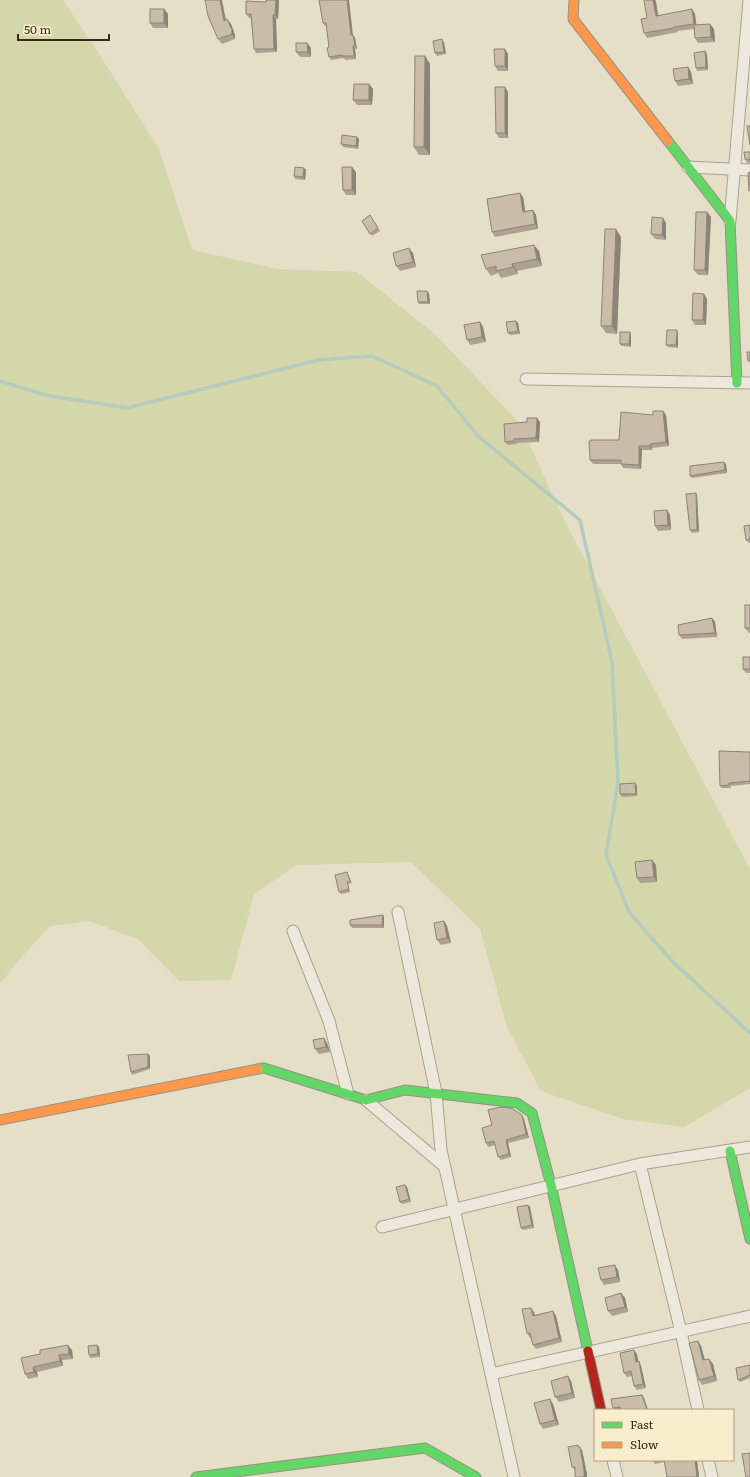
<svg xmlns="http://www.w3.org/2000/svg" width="750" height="1477" font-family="Literata,serif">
<rect width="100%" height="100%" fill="#e5dfc8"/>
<path fill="#d3d7a9" d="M0,0H63L99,54L159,149L192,250L278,269L357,272L436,335L520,424L566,524L750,869V1088L684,1127L623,1119L541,1091L507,1027L480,929L411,862L297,865L254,894L231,980L179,981L139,940L90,921L50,926L17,962L0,984Z"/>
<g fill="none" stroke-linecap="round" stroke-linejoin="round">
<path stroke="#b5cbbe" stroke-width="3.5" d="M0,381L45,395L127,408L318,360L372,356L437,386L479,437L580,520L612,662L618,782L606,855L629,912L672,961L750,1033"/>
<defs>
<g id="street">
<path d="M688,167L750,170"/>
<path d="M730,221L749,0"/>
<path d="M526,379L750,383"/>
<path d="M398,912L436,1093L441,1150L514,1477"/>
<path d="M293,931L329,1021L348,1094"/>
<path d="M366,1100L444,1166"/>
<path d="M640,1164L681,1332L698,1410"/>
<path d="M382,1227L640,1164L750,1147"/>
<path d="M491,1374L750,1316"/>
<path d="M613,1460L617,1477"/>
<path d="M708,1460L712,1477"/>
</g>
<g id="fast">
<path d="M668,141L730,221L737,383"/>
<path d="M258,1069L264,1068L366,1100L405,1090L517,1103L532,1113L551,1185L588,1351"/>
<path d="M730,1151L750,1239"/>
<path d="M196,1477L425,1448L476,1477"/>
</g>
<g id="slow">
<path d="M574,0L573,19L668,141"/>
<path d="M0,1120L258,1069"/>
</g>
<path id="jam" d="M588,1351L601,1410"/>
</defs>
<use href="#street" stroke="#a9a292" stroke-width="13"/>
<use href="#fast" stroke="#999182" stroke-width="11"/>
<use href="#slow" stroke="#999182" stroke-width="11"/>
<use href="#jam" stroke="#999182" stroke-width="11"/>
<use href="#street" stroke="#ece8db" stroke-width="11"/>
<use href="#fast" stroke="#63d668" stroke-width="9"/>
<use href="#slow" stroke="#ff974d" stroke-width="9"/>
<use href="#jam" stroke="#b3261e" stroke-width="9"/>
</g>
<g fill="#ada291">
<path d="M266,0H279L278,19H276L277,52L256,53L254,49L251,18H249L246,14L266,2Z"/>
<path d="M319,0L353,35L355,38L357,49H355L356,59L345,60L344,58L331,60L329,57V47L327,26H325L323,23Z"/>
<path d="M644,0H655L656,2L658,16L692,9L695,14L696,25L710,24L714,29L715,42L698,43L695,38L694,29L677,31L678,32L647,38L644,33L647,18Z"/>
<path d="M164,9L168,14V28H153L150,23Z"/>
<path d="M226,20L231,24L235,35V39L222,44L218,39Z"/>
<path d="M444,42L446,54L437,56L435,53Z"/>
<path d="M307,43L311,48V57H300L296,52Z"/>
<path d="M705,51L707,54L708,70L697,71L696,68Z"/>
<path d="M508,54V71H498L495,66Z"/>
<path d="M425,56L430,64V155H419L414,147Z"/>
<path d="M688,67L691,72L693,84L678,86L675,81Z"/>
<path d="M369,84L373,89L372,105H357L353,100Z"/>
<path d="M505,87L508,92V138H499L496,133Z"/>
<path d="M357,137L359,139L358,149L343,147L341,144Z"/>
<path d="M750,152V163H747L745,159Z"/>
<path d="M304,168L306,170L305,180L295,179L294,176Z"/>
<path d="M356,172V195H346L343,190Z"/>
<path d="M523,197L525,211L533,210L536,215L538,229L495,237L492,232Z"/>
<path d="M707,212L711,217L708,275H698L694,270Z"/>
<path d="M370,215L380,231L372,236L362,221Z"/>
<path d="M663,218L666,223V240L655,239L651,234Z"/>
<path d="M621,237L617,334L606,333L601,326Z"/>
<path d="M539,251L542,266L517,271L518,274L501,278L498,273L491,276L486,269Z"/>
<path d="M413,253L416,267L400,271L396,266Z"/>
<path d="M429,293L430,304H419L418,302Z"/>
<path d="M704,294L707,299L706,325H695L692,320Z"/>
<path d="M516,321L518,323L520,334L510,335L508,333Z"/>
<path d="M480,322L483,327L486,342L470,345L467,340Z"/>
<path d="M678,333V348L668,347L666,345Z"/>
<path d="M631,335V347L622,346L620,344Z"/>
<path d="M663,411L666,415L669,446L652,448V450H642L641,469L623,468L621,464H593L590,460L653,415Z"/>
<path d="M537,418L540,422L539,442L517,443V444L508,445L505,442Z"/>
<path d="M726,464L727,473L692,478L690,476Z"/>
<path d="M697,495L699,532L692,533L690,530Z"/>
<path d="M667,510L670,515L671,530L658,531L655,526Z"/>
<path d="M750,525V543H749L746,540Z"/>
<path d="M750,605V633H749L745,628Z"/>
<path d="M712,618L715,622L717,637L682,639L679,635Z"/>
<path d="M750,657V673H746L743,669Z"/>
<path d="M750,752V784L731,786V788H722L720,786Z"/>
<path d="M635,783L637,786V796L622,797L620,794Z"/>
<path d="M656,865L657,882L640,883L637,878Z"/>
<path d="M347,872L352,883L348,884L350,892L341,894L339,892Z"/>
<path d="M384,917V928H352L350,925Z"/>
<path d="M444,921L447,926L451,943L441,945L437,940Z"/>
<path d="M327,1043L330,1052L319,1054L315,1049Z"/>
<path d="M148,1054L150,1056V1069L132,1075L131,1072Z"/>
<path d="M524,1119L529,1138L508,1143L511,1157L501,1160L498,1157L495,1145L488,1147L486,1143Z"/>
<path d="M405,1185L407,1187L411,1202L402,1204L400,1202Z"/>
<path d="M528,1205L530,1207L534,1228L523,1230L521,1228Z"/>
<path d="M618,1270L620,1282L604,1285L601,1280Z"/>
<path d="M621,1293L625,1298L628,1312L612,1316L608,1311Z"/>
<path d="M553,1311L556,1316L562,1342L536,1349L533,1345L531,1338H530L527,1333L534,1312L535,1315Z"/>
<path d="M698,1341L701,1346L705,1360L709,1359L713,1364L717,1381L702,1385L699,1380Z"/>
<path d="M97,1345L99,1347L100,1357L90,1358L89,1355Z"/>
<path d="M72,1350L73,1359L62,1360L63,1366L37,1372L38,1377L28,1379L25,1374L21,1358Z"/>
<path d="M637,1354L638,1361L641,1366L646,1388L637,1390L634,1386L632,1376L627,1377L624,1373Z"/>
<path d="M750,1365V1378L740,1382L738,1380Z"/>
<path d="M571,1381L575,1398L559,1402L555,1397Z"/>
<path d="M642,1395L644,1398L648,1410H614L613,1408Z"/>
<path d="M553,1404L559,1425L543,1429L540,1424Z"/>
<path d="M579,1447L582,1450L587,1474V1477H575V1471L572,1467Z"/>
<path d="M652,1460H697L699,1477L664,1462L655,1464Z"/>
</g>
<g fill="#8d8476">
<path d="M220,0H222L227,26L224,21Z"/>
<path d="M276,0H279L278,19L275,15Z"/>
<path d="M347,0H349L353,35L355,38L357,49L355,46L351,35Z"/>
<path d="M653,0H655L656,2L659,20L656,16Z"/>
<path d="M164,9L168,14V28L164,23Z"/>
<path d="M692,9L695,14L697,29L694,24Z"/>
<path d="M273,15L276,19L277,52L274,49Z"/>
<path d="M227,19L231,24L235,35V39L232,34Z"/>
<path d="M710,24L714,29L715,42L711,37Z"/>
<path d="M442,39L444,42L446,54L444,52Z"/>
<path d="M307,43L311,48V57L308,52Z"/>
<path d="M353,46L355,49L356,59L354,56Z"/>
<path d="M505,49L508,54V71L505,66Z"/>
<path d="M705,51L707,54L708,70L706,67Z"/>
<path d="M425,56L430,64V155L424,147Z"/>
<path d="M688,67L691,72L693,84L689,79Z"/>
<path d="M369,84L373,89L372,105L369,100Z"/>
<path d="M505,87L508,92V138L505,133Z"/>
<path d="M357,137L359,139L358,149L356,146Z"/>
<path d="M352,167L356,172V195L352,190Z"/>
<path d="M304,168L306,170L305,180L303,177Z"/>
<path d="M520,193L523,197L526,216L523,212Z"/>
<path d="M533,210L536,215L538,229L535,224Z"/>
<path d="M707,212L711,217L708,275L705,270Z"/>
<path d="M663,218L666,223V240L662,235Z"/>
<path d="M616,229L621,237L617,334L612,326Z"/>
<path d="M534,245L539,251L542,266L537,259Z"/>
<path d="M409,248L413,253L416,267L413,262Z"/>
<path d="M512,264L517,271L518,274L513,267Z"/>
<path d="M427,291L429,293L430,304L428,302Z"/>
<path d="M704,294L707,299L706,325L703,320Z"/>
<path d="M516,321L518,323L520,334L518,331Z"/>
<path d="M480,322L483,327L486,342L482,337Z"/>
<path d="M677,330L678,333V348L676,345Z"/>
<path d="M630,332L631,335V347L629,344Z"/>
<path d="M663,411L666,415L669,446L666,442Z"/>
<path d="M537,418L540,422L539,442L536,438Z"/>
<path d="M650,444L652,448V450L650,446Z"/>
<path d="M639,446L642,450L641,469L639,465Z"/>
<path d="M724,462L726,464L727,473L725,470Z"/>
<path d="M696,493L697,495L699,532L697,530Z"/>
<path d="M667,510L670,515L671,530L668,525Z"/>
<path d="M712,618L715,622L717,637L715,633Z"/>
<path d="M635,783L637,786V796L636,794Z"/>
<path d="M652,860L656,865L657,882L654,877Z"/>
<path d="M383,915L384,917V928L382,925Z"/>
<path d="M444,921L447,926L451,943L447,938Z"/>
<path d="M324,1038L327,1043L330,1052L326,1047Z"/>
<path d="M148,1054L150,1056V1069L148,1067Z"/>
<path d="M522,1115L524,1119L529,1138L526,1134Z"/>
<path d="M506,1140L508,1143L511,1157L509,1154Z"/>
<path d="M405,1185L407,1187L411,1202L409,1199Z"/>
<path d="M528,1205L530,1207L534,1228L532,1225Z"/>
<path d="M615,1265L618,1270L620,1282L617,1277Z"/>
<path d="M621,1293L625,1298L628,1312L625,1307Z"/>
<path d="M531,1308L534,1312L536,1320L533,1316Z"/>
<path d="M553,1311L556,1316L562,1342L559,1338Z"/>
<path d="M698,1341L701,1346L706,1365L703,1360Z"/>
<path d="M68,1345L72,1350L73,1359L69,1354Z"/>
<path d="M97,1345L99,1347L100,1357L98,1354Z"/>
<path d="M634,1350L637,1354L639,1366L636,1362Z"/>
<path d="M59,1355L62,1360L63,1366L60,1361Z"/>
<path d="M709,1359L713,1364L717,1381L714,1376Z"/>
<path d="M639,1361L641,1366L646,1388L643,1384Z"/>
<path d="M33,1367L37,1372L38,1377L34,1372Z"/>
<path d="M568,1376L571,1381L575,1398L572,1393Z"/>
<path d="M642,1395L644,1398L648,1410H647Z"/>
<path d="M550,1399L553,1404L559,1425L555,1420Z"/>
<path d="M578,1445L580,1448V1447L582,1450L587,1474V1477H584Z"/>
<path d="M695,1460H697L699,1477H697Z"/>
</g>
<g fill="#c9bca9" stroke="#8d8476">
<path d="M205,0H220L224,21L227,19L232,30V34L218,39L208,16Z"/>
<path d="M266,0H276L275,15H273L274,49H254L251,14H246V1L266,2Z"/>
<path d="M319,0H347L351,35H353L355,46H353L354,56H342V55L329,57L327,48L329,47L326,23H323Z"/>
<path d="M644,0H653L656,16L692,9L694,24L674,27V28L644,33L641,19L647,18Z"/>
<rect x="150" y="9" width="14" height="14"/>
<path d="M710,24L711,37L695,38L694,25Z"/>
<path d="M442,39L444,52L435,53L433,41Z"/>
<path d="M296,43H307L308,52H296Z"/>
<path d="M494,49H505V66H495Z"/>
<path d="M705,51L706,67L696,68L694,53Z"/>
<path d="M415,56H425L424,147H414Z"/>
<path d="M688,67L689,79L675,81L673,69Z"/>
<path d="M354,84H369V100H353Z"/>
<path d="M495,87H505V133H496Z"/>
<path d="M747,126H750V145Z"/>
<path d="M342,135L357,137L356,146L341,144Z"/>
<path d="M744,152H750V160L745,159Z"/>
<path d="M295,167L304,168L303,177L294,176Z"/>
<path d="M342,167H352V190H343Z"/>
<path d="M750,172V191H749L748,173Z"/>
<path d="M520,193L523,212L533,210L535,224L492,232L487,199Z"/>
<path d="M696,212H707L705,270H694Z"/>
<path d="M370,215L378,228L370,234L362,221Z"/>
<path d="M652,217L663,218L662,235L651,234Z"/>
<path d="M605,229H616L612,326H601Z"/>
<path d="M534,245L537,259L512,264L513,267L496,271V266L486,269L481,255Z"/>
<path d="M409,248L413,262L396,266L393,253Z"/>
<path d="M417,291H427L428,302H418Z"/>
<path d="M693,293L704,294L703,320H692Z"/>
<path d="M516,321L518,331L508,333L506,322Z"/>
<path d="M480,322L482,337L467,340L464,325Z"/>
<path d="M667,330H677L676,345H666Z"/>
<path d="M620,332H630L629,344H620Z"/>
<path d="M747,352H750V361H748Z"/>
<path d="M653,411H663L666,442L650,444V446H639V465L621,464V460H590L589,441H591V440H619L621,412L653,415Z"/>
<path d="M527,418H537L536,438L514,439V441L505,442L504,424L527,422Z"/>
<path d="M724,462L725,470L690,476V466Z"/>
<path d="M696,493L697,530H690L686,494Z"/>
<path d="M667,510L668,525L655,526L654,511Z"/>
<path d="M750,525V539L746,540L744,526Z"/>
<rect x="745" y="605" width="5" height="23"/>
<path d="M712,618L715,633L679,635L678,625Z"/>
<rect x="743" y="657" width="7" height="12"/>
<path d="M719,751L750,752V781L729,783V785L720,786Z"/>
<path d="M635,783L636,794H620V784Z"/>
<path d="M652,860L654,877L637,878L635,862Z"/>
<path d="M347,872L350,881L347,882L349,889L339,892L335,875Z"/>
<path d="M383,915L382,925H350V920Z"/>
<path d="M444,921L447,938L437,940L434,923Z"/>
<path d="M324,1038L326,1047L315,1049L313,1040Z"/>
<path d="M148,1054V1067L131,1072L128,1055Z"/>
<path d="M500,1107L511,1108L522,1115L526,1134L506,1140L509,1154L498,1157L494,1141L486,1143L482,1128L492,1125L488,1110Z"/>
<path d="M405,1185L409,1199L400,1202L396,1187Z"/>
<path d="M528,1205L532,1225L521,1228L517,1207Z"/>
<path d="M615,1265L617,1277L601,1280L598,1268Z"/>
<path d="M621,1293L625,1307L608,1311L605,1298Z"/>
<path d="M531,1308L533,1316L553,1311L559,1338L533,1345L530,1333H527L522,1309Z"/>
<path d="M698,1341L703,1360L709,1359L714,1376L699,1380L689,1343Z"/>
<path d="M68,1345L69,1354L59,1355L60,1361L33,1367L34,1372L25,1374L21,1358L40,1354V1350Z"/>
<path d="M97,1345L98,1354L89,1355L88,1346Z"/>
<path d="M634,1350L636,1362L639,1361L643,1384L634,1386L631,1371L624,1373L620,1353Z"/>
<path d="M750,1365V1375L738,1380L736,1368Z"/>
<path d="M568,1376L572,1393L555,1397L551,1381Z"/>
<path d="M642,1395L647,1410H621L620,1407L613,1408L611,1399Z"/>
<path d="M550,1399L555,1420L540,1424L534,1403Z"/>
<path d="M578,1445V1447H580L584,1470V1477H575V1467H572L568,1447Z"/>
<path d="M750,1453V1477H746L742,1454Z"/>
<path d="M664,1460H695L697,1477H667Z"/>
</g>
<rect x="594" y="1409" width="140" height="52" fill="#f8eecc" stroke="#aba085"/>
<rect x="602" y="1422" width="20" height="6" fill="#63d668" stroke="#aba085"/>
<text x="630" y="1429" font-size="12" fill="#382a1a">Fast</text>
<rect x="602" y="1442" width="20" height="6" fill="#ff974d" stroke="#aba085"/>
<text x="630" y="1449" font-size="12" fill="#382a1a">Slow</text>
<path d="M18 34v6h91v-6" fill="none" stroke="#382a1a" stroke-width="2"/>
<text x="24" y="34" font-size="12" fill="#382a1a" stroke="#f8eecc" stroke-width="3" paint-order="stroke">50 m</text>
</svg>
